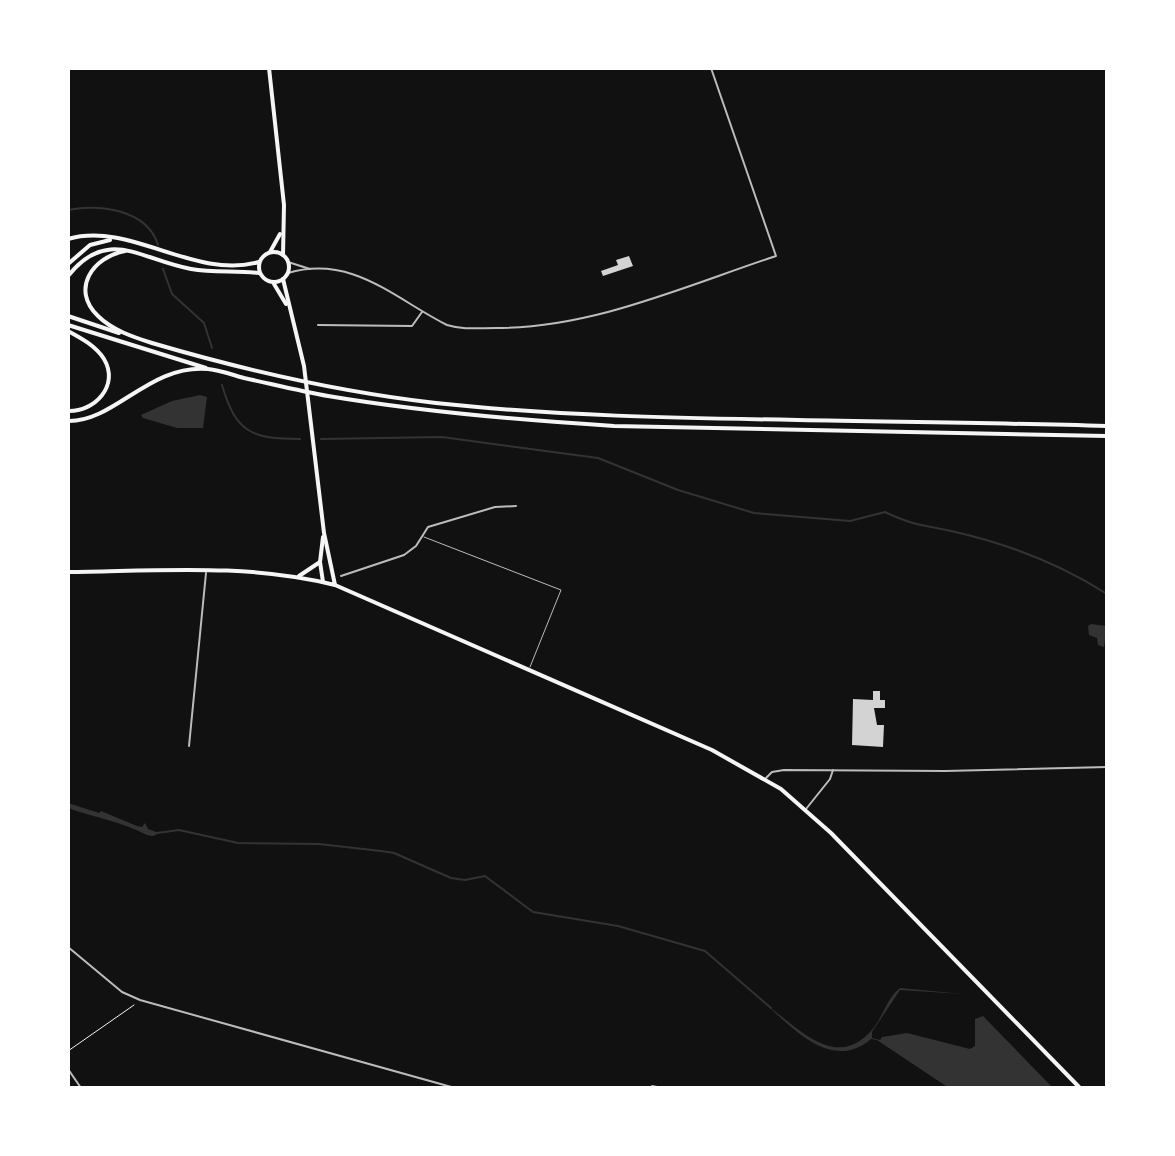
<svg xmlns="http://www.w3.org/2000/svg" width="1175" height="1156" font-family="'Nunito Sans',sans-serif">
<rect width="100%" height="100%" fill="#111"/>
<g fill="#333">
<path d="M200,395L207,397L203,428H177L143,418L141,415L172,401Z"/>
<path d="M1091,624L1107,626L1104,647L1098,645L1097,638L1089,635L1088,626Z"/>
<path d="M68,803L99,813L101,811L137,826L142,827L145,823L148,829L159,833L153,836L147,835C122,822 93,817 68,808Z"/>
<path d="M900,988L963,994L900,990L872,1032V1038L880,1040L882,1037L907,1033L970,1049L975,1046V1019L983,1016L1053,1088H949L877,1040L871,1039C834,1071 796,1032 769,1007C801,1030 836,1070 871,1031C883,1018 886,999 900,988Z"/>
</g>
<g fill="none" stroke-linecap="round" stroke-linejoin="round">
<g stroke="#333" stroke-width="2">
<path d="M68,210C99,204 147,209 158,245"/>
<path d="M163,269L172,294L204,323L212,348"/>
<path d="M222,385C236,433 252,439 300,439"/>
<path d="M321,439L442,437L598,458L678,490L754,513L850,521L885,512C912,525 923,525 951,531C1005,543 1060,564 1107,594"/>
<path d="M157,833L179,830L238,843L319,844L381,851L394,853L451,878L465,880L485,876L533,912L618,926L705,951L771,1008"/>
</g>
</g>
<g fill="#d3d3d3">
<path d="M629,256L633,266L603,276L601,271L618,265L616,260Z"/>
<path d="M873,691H880V700H885V708H874L877,725H884L883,747L852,745L853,699L873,700Z"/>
</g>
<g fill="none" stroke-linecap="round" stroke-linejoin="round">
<path stroke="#f5f5f5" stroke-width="1" d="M68,1051L134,1005"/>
<path stroke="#bcbcbc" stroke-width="1" d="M424,537L561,590L530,667"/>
<g stroke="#bcbcbc" stroke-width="2">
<path d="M288,262L310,269"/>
<path d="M288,273C352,254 395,299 447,325C463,330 479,328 496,328C593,328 685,286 776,256L711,68"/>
<path d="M318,325L412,326L422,312"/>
<path d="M341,576L404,555L416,546L428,527L495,507L516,506"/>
<path d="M189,746L206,573"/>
<path d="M765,779L772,772L784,770L945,771L1107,767"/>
<path d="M806,809L830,779L833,770"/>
<path d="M68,947L122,992L140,1000L455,1088"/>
<path d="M68,1069L81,1088"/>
<path d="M651,1088L652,1086L662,1088"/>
</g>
<g stroke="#f5f5f5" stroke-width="4">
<path d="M269,68L284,205L283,255"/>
<path d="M270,252L280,234"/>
<path d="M335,585L712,750L781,789L831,833L1080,1088"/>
</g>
<g stroke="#f5f5f5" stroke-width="4">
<path d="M68,239C131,221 193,280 259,262"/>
<path d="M125,251C93,257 70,289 98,316C112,330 133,337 152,343C244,370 340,392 436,403C556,416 677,418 798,420C901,422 1004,423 1107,426"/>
<circle cx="274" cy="267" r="15"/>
<path d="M68,264L90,245L110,240"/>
<path d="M68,276C108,226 141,260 191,269C214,273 237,270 259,273"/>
<path d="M274,284L286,304"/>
<path d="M68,316L119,333"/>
<path d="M68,325L206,368"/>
<path d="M68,331C81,338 96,346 104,359C120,386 94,412 68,411"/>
<path d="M68,421C115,422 149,364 208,369C220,370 233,375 244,378C272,384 300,391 328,396C423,412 517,420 614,426L1107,436"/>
<path d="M68,572C156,571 248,563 335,585L324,533L304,366L283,279"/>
<path d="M299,576L320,562"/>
<path d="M323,582L320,562L323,537"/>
</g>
</g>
<rect width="1175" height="1156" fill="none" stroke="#ffffff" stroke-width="140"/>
</svg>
